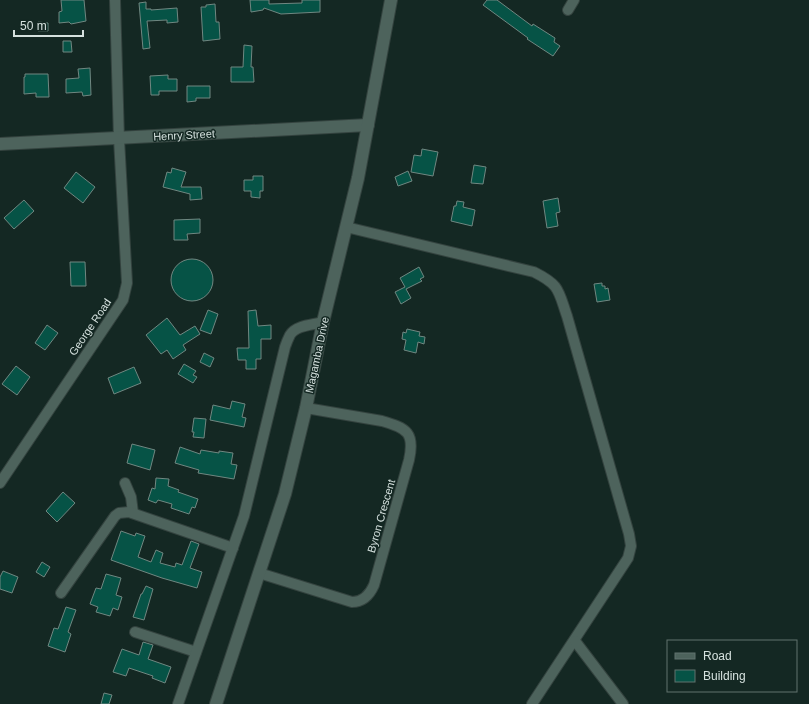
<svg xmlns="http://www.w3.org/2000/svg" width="809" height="704" font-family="Arial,sans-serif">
<rect width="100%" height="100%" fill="#142823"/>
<g fill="#065346" stroke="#708781">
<path d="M61,0H84L86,21L71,24L69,22L59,23V12L62,11Z"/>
<path d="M250,0H269V4L302,3V0H320V12L281,14L264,8L263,10L251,12Z"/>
<path d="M487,0H497L532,26L533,24L555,38L554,42L560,46L553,56L527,39L528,38L483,5Z"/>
<path d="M146,2V9H151V10L177,8L178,22L167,23V20L147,21L150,48L143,49L139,3Z"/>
<path d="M215,4L216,22H219L220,39L203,41L201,7H206V5Z"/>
<path d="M38,22L48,23V31H38Z"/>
<path d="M63,41H71L72,52H63Z"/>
<path d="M244,45L252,46L251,67H253L254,82H231V67H243Z"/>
<path d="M90,68L91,95L83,96L82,92L66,93V79L79,78L78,69Z"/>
<path d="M25,74H48L49,97H36V93L24,94V77H25Z"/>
<path d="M168,75V79H177V91H159V95H151L150,76Z"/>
<path d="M187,86H210V98H196V101L187,102Z"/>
<path d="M422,149L438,152L433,176L411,172L414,155L421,156Z"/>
<path d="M474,165L486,167L483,184L471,183Z"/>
<path d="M172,168L186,172L181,187H201L202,199L190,200V194L163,187L167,172L171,173Z"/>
<path d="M408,171L412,181L398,186L395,177Z"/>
<path d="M76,172L95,187L83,203L64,188Z"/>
<path d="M253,176H263V191H260V198L251,197V191H244V180H253Z"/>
<path d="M558,198L560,212L556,213L558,226L547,228L543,201Z"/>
<path d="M24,200L34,211L14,229L4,218Z"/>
<path d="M457,201L464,202L463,207L475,210L472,226L451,221L454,206H456Z"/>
<path d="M200,219V233L187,234L188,240H174V220Z"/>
<circle cx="192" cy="280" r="21"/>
<path d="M70,262H85L86,286H71Z"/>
<path d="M419,267L424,277L420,279L422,281L406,289L411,298L401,304L395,292L405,287L400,278Z"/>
<path d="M602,283V286H605V289L608,288L610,300L597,302L594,284Z"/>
<path d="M208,310L218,314L211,334L200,330Z"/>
<path d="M256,310L258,326L271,325V339H261V359H256V369H246V360H238L237,348H249L248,311Z"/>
<path d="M167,318L180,335L195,326L200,334L183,345L186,350L173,359L167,350L161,354L146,335Z"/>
<path d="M47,325L58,333L45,350L35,343Z"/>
<path d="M407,329L420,332L419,336L425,337L424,344L418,342L416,353L404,350L406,340L402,339L403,332L406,333Z"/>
<path d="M204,353L214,358L210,367L200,362Z"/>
<path d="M184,364L196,371L193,375L197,377L193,383L178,374Z"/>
<path d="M16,366L30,377L17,395L2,384Z"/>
<path d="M134,367L141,383L114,394L108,378Z"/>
<path d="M232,401L245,404L242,417L246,418L244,427L210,420L213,405L230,409Z"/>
<path d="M194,418L206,419L204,438L193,437L194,432H192Z"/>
<path d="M132,444L155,450L150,470L127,463Z"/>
<path d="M180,447L200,454L201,450L219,453V451L233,453L231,464L237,465L234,479L198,473L199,470L175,463Z"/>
<path d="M156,478L169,479L168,486L179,490L178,492L198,499L195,508L192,507L189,514L171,508L172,504L158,500L156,503L148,500L152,488L155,489Z"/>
<path d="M63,492L75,503L57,522L46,511Z"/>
<path d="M121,531L135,536L136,533L145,536L138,557L151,562L156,550L163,553L160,563L175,567L176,563L182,565L191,541L199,544L190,568L202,572L197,588L162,578L111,560Z"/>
<path d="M42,562L50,567L44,577L36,572Z"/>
<path d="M3,571L18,577L12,593L0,589V577Z"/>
<path d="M106,574L121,578L116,595L122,597L118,610L113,608L110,616L96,612L98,607L90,604L96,588L101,589Z"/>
<path d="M146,586L153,589L144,620L133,617L141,594H142Z"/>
<path d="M66,607L76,610L68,632L71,634L65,652L48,646L54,628L58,629Z"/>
<path d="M143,642L153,645L148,659L171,667L165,683L152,678L153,676L129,668L126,676L113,672L122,649L139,655Z"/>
<path d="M104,693L112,695L109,704H101Z"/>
</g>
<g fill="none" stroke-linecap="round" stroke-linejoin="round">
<defs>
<g id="minor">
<path d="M568,10L574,0"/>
<path d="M346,227L534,272C560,285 558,290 567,316L629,534L631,546L628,558L532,704"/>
<path d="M0,483L123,300L127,283L119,139L115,0"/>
<path d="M125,483L131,497L133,513"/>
<path d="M259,573L352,602C364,602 370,594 374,585L409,460C415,433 407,428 382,421L306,408"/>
<path d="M61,593L115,516L119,513L129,512L233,548"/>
<path d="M135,632L196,652"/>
<path d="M575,641L623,704"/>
<path d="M178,704L244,516L285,347C286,344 288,339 290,335C296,325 313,325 323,322"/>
</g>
<g id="tertiary">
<path d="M0,144L368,125"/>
<path d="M216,704L285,494L306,408L323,322L358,178L391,0"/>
</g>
</defs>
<use href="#minor" stroke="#34433f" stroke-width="12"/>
<use href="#tertiary" stroke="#34433f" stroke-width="14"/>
<use href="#minor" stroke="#4d635c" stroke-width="10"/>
<use href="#tertiary" stroke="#4d635c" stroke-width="12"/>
</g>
<g text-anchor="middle" stroke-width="3" stroke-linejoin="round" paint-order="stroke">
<g font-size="11" fill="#d5e1de" stroke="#142823">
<text transform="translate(184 135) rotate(-3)" y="4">Henry Street</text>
<text transform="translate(90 327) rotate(-56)" y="4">George Road</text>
<text transform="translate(317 355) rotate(-78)" y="4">Magamba Drive</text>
<text transform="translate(381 516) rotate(-74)" y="4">Byron Crescent</text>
</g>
</g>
<rect x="667" y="640" width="130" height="52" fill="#142823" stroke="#61726e"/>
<rect x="675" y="653" width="20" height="6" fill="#4d635c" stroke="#61726e"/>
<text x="703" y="660" font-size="12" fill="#d5e1de">Road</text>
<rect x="675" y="670" width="20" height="12" fill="#065346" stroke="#61726e"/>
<text x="703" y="680" font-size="12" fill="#d5e1de">Building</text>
<path d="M14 30v6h69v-6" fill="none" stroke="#d5e1de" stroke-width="2"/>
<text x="20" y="30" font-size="12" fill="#d5e1de" stroke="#142823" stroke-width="3" paint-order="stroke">50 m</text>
</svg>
